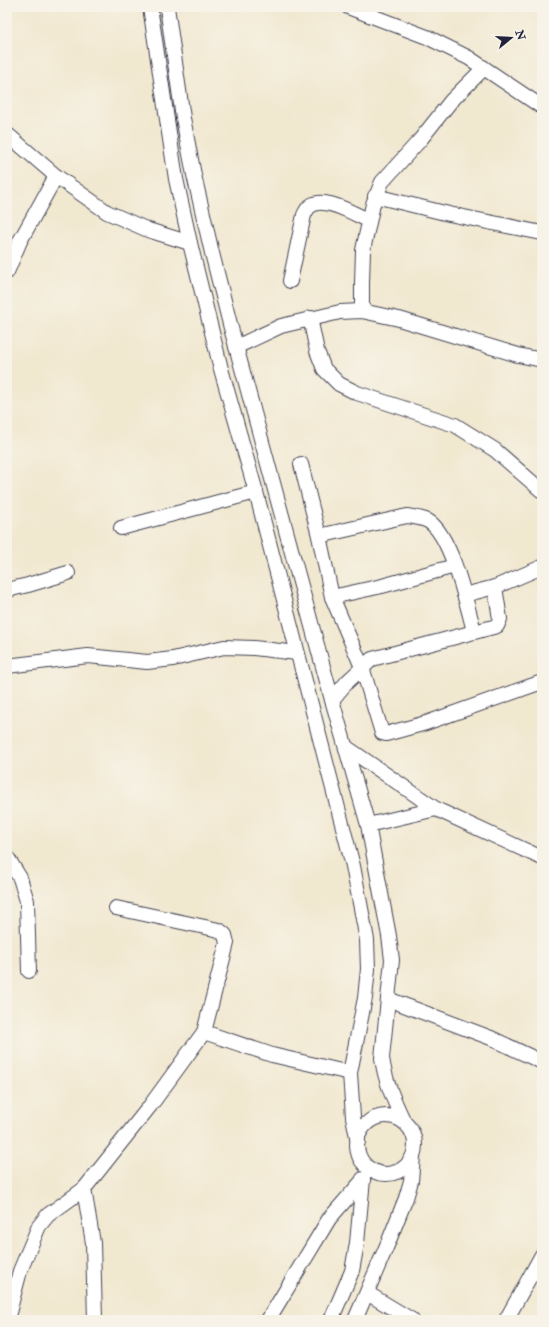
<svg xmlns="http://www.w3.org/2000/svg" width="549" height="1327" font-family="'IM FELL Double Pica',serif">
<rect width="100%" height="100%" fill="#f7f3e8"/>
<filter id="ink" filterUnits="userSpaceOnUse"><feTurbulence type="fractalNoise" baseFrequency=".025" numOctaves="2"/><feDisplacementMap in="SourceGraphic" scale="8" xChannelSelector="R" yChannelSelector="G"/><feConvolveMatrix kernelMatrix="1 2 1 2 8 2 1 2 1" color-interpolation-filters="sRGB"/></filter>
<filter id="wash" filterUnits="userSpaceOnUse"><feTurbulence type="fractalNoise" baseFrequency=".012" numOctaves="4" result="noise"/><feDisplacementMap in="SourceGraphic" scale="16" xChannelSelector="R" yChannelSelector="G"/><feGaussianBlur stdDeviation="0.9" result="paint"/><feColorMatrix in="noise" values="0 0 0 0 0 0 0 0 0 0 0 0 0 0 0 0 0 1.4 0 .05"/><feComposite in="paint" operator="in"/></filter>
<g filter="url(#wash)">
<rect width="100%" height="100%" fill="#f1e8d0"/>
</g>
<g filter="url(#ink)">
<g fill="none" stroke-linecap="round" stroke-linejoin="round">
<defs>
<g id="minor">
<path d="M150,7L176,179L190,243L221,369L256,492L353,866L367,940L368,969L365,998L350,1073L353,1117L358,1142"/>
<path d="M167,7L183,118L194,175L212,253L231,328L332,700L368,825L389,936L392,960L382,1058C385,1081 394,1101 404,1122"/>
<path d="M348,7L427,37L469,58L542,107"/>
<path d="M7,134L56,176L107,212L148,230L190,243"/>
<path d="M375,196L449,214L542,233"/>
<path d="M7,272L20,241L56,176"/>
<path d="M290,281L304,215C305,213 307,209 309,207C322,194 354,214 368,220"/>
<path d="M362,311V283L363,250L373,204L382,182L420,140L451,101L484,68"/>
<path d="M310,318L317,351L324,369L339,384L357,393L455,425L495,450L542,491"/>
<path d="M236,347L281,326L340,312L362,311L399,319L518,355L542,360"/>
<path d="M301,464L319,536"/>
<path d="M121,528L256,492"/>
<path d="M7,590L28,585L68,573"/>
<path d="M464,595L495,587"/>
<path d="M332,597L382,586L455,566"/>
<path d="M474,631C467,605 451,534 428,521C422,518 414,517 407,516L319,536L332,597L362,667L382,733L386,734L426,723L542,682"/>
<path d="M7,666L88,656L147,662L173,659L224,647L254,648L297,653"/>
<path d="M332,700L347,682L372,659L497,626L500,619L495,587L542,567"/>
<path d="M346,747L436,809L542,858"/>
<path d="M368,825L436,809"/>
<path d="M7,857L20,878L27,901L29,971"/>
<path d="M388,999L491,1038L542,1062"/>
<path d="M204,1032L272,1055L350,1073"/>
<circle cx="386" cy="1145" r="29"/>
<path d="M84,1189L93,1243L95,1320"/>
<path d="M367,1293L412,1320"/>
<path d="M7,1320L20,1271L39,1226L48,1215L84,1189L150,1106L204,1032L227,943L225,935L219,930L116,908"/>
<path d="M268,1320L329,1219L363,1180"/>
<path d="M331,1320L352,1271L357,1243L363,1179"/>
<path d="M355,1320L388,1243L406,1198L411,1181L413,1156"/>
<path d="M506,1320L542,1255"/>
</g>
</defs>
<use href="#minor" stroke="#414051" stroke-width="16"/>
<use href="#minor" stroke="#fff" stroke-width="14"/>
</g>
</g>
<rect width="549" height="1327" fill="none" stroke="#f7f3e8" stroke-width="24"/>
<g transform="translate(511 38) rotate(72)" stroke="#f7f3e8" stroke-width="3" paint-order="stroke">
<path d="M0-3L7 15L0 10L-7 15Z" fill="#22223b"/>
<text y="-6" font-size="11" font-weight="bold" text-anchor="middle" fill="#22223b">N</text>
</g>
</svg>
